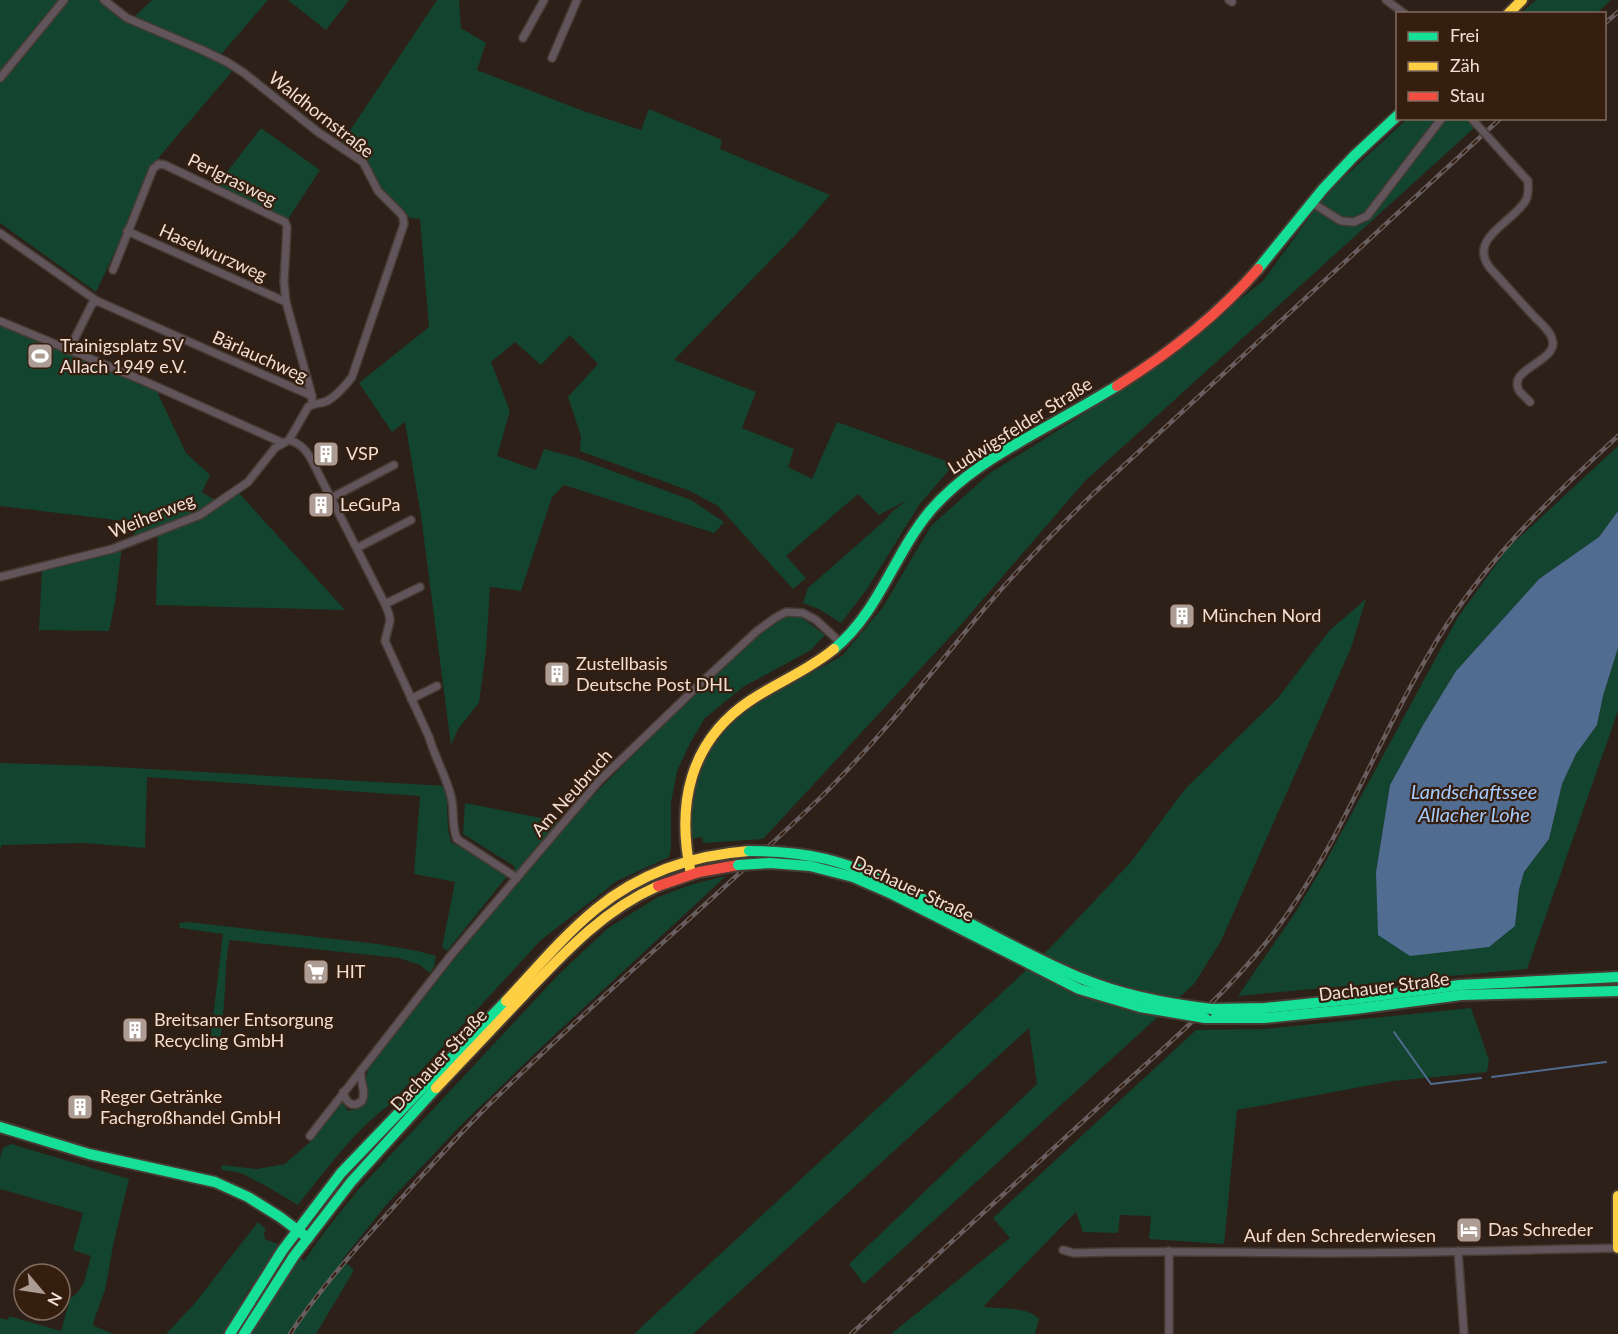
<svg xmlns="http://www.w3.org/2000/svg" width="1618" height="1334" font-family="Lato,sans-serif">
<rect width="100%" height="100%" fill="#2d2018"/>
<g fill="#13442f">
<path d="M0,0H108L133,18L152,0H268L217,59L234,69L160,156L96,292L0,223Z"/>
<path d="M288,0H349L326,30Z"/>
<path d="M437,0H459L461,28L486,43L477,70L586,112L641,130L649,109L722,140L720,149L830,195L798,232L674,360L756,392L742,428L794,449L788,467L812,479L837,422L954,464L919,505L867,589L841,623L819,609L803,603L808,588L883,522L894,510L907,500L879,515L858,494L786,556L806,578L793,589L718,506L690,491L580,451L581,436L568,397L598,364L570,335L541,365L515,342L491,362L510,411L497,456L536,470L544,449L577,458L691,500L724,522L714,533L564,485L552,497L521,591L490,587L486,650L479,703L458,729L451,745L421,516L405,422L392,432L359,383L429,327L420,219L410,218L379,186L365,159L341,144Z"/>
<path d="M1536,0H1611L1597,13H1521Z"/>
<path d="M1407,119H1484L1084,482L959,627L763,839L704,843L701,837L692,839V804L699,772L705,756L729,722L748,707L842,656L883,607L931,526L990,473L1076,419L1169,355L1263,281L1327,193Z"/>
<path d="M261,128L320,170L288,219L217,185Z"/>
<path d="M0,323L162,390L158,394L186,453L210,475L202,492L208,496L221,503L238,492L345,610L156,605L158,531L135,540L133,522L0,506Z"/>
<path d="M1618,446V511L1599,537L1539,579L1456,671L1423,725L1390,785L1376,872L1515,926L1519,890L1524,872L1549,839L1562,784L1576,754L1597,725L1603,696L1618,648V711L1527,969L1238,996L1295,913L1326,861L1458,617L1508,548Z"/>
<path d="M122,545L115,603L109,631L39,630L42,568Z"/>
<path d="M1366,599L1351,648L1221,941L1194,984L864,1284L849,1264L1037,1084L1029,1028L693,1334H634L1050,948L1131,862L1185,789L1278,698L1329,631Z"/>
<path d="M787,617H801L825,635L811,650L743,687L705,718L690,743L677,771L671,802V848L669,857L617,881L541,940L389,1105C353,1132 325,1171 298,1205L266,1186L241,1173L222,1170V1165L257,1169L285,1164L311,1141L341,1098L342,1102L348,1111L358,1108L367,1098C366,1086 364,1076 371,1064L456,957L518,883L514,866L463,834L465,803L567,823C616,771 667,720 720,672C740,652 760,628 787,617Z"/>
<path d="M0,763L97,766L446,786L448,830L451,842L508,875L447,951L442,947L455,882L414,874L420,796L147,777L145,848L84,843L2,845L0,850Z"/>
<path d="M726,876L550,1039L459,1127L386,1205L342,1260L354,1270L316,1334H251L299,1257L304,1261L326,1230L358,1190L558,975L608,928L658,897L693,884Z"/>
<path d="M188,922L378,944L418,951L436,956L434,967L430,973L420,965L399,958L229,940L226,965L225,992L221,1035L215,1044L210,1043L223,934L180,928L179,923Z"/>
<path d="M1471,1008L1489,1060L1487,1072L1393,1081L1237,1110L1224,1244L1149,1239L1151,1216L1120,1215L1118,1233L1083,1232L1076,1212L983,1307C999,1309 1027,1306 1039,1319L1035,1334H891L1010,1238L993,1218L1196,1030L1264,1029Z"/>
<path d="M11,1144L129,1179L114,1241L105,1290L93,1323L94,1326L114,1334H0V1318L8,1320L9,1316L61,1331L70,1299L78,1292L84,1283L91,1256L73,1250L83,1213L1,1189L0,1191V1158L3,1148Z"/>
<path d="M258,1222L266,1229L264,1233L265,1239L280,1245L246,1294L224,1334H166L195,1303Z"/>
</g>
<path fill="#506c90" d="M1618,511V648L1603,696L1597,725L1576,754L1562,784L1549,839L1524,872L1519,890L1515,926L1489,947L1410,956L1378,935L1376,872L1390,785L1423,725L1456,671L1539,579L1599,537Z"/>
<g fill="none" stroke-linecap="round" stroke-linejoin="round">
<g stroke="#506c90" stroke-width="2">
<path d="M1394,1032L1431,1084L1481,1078"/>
<path d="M1492,1077L1606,1062"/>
</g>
<defs>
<g id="street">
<path d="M1229,0L1232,2"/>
<path d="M1386,0L1405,14"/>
<path d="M523,38L544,0"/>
<path d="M552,58L577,0"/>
<path d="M0,78L64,0"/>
<path d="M1517,169L1528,181C1528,188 1529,194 1526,200C1513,223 1467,238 1490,268C1504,283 1517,298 1531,313C1537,320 1545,326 1550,334C1552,337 1552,339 1553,343C1553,363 1505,370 1520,392C1523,395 1527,399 1530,402"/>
<path d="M1311,202L1341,221L1354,222L1367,216L1442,118"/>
<path d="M127,231L286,302"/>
<path d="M0,233L97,301L92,304L69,350"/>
<path d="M113,270L153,169L159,164L165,165L285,222L287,227L284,282L286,302L312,396V405"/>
<path d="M97,301L312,396"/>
<path d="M0,321L144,381L283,443"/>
<path d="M289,440C299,443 305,448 310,457L385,604L389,614L390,621L385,641L429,737C435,758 446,776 451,796C455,811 451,825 457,839L517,878"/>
<path d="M331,498L394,465"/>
<path d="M357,548L411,520"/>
<path d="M0,577L112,549L200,515L248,482L275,448L289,440L308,407C314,403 321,404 327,401C337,396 345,386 352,377L404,224L403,217L400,213L378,191L363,162L318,132L244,73L227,62L202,50L127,18L104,0"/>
<path d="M385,604L420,587"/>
<path d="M411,699L437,686"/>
<path d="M343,1092C346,1102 352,1109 362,1101C367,1091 359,1081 361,1070"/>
<path d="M310,1136L452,954L599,781L703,681L757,631L775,618L786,612L803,613L816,620L841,643"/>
<path d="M1063,1250L1074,1253C1161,1250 1247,1253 1334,1253C1428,1253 1523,1250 1617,1248"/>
<path d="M1458,1251L1464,1334"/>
<path d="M1169,1334V1251"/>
</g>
<g id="fast">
<path d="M1258,269L1323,189L1354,156L1398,115"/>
<path d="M834,649C879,612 894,554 930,511C960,476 998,454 1037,432C1064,417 1090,402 1117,386"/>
<path d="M1212,1009L1265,1008L1354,999L1460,985L1618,977"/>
<path d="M1205,1018H1264L1355,1009L1461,995L1618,991"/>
<path d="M0,1127L89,1154L215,1182L248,1197L280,1217L308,1238"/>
<path d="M230,1334L282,1251L341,1173L506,1001"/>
<path d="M244,1334L294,1256L351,1182L436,1088"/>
</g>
<g id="slow">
<path d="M1508,14L1522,0"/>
<path d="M691,874C676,805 689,741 751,700C778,682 809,670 834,649"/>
<path d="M506,1001C535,970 563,936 596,909C640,873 693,855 749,851"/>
<path d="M436,1088C465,1057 495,1026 524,995C564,953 603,910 658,886"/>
<path d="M1618,1196V1248"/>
</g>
<g id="jam">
<path d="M1117,386C1168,354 1218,315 1258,269"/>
<path d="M658,886L699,872L738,865"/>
</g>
</defs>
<use href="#street" stroke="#473c34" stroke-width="10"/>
<use href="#fast" stroke="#473c34" stroke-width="14"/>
<use href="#slow" stroke="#473c34" stroke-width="14"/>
<use href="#jam" stroke="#473c34" stroke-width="14"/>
<use href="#street" stroke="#61545a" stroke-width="7"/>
<use href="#fast" stroke="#16e098" stroke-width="10"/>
<use href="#slow" stroke="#ffcf43" stroke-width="10"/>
<use href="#jam" stroke="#f24e42" stroke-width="10"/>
<defs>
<g id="rail">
<path d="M1604,24L1618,12"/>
<path d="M290,1334C326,1279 373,1230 417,1181C445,1151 472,1120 502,1092C605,991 716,898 820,798C880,739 931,673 985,608C1019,568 1056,530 1094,493L1501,118"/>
<path d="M851,1334C935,1257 1019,1180 1103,1103C1160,1051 1221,1000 1269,939C1337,852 1374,746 1430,652C1480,566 1545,503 1618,436"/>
</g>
</defs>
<use href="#rail" stroke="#685e60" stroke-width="4.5"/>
<use href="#rail" stroke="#361e0f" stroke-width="2" stroke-dasharray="7" stroke-linecap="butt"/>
<defs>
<path id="street-bridge" d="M1471,118L1517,169"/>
<g id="fast-bridge">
<path d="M749,851C775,851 801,853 826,859C859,867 889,882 919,897C974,924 1027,956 1083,979C1124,996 1168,1004 1212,1009"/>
<path d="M738,865L770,863L810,866L853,877L892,894L1079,989L1140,1007L1205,1018"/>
</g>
</defs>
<use href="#street-bridge" stroke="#473c34" stroke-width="10" stroke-linecap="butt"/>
<use href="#fast-bridge" stroke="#473c34" stroke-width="14" stroke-linecap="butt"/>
<use href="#street-bridge" stroke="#61545a" stroke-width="7"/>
<use href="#fast-bridge" stroke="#16e098" stroke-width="10"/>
</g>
<defs>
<symbol id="stadium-square" viewBox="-11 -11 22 22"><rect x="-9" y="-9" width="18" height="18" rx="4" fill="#ac9c94" stroke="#361e0f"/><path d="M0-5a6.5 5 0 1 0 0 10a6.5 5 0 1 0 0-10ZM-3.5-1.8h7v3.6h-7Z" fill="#fff"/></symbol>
<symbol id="building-square" viewBox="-11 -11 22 22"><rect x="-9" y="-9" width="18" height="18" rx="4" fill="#ac9c94" stroke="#361e0f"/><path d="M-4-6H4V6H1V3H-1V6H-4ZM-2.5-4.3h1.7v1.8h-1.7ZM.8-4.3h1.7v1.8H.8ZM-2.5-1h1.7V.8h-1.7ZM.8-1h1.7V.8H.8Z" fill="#fff"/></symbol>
<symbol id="supermarket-square" viewBox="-11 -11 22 22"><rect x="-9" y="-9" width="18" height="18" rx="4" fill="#ac9c94" stroke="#361e0f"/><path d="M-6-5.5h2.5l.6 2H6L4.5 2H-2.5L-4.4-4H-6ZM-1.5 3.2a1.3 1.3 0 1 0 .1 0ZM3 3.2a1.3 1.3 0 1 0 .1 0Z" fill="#fff"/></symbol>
<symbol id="hotel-square" viewBox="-11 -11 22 22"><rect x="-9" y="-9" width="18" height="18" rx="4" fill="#ac9c94" stroke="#361e0f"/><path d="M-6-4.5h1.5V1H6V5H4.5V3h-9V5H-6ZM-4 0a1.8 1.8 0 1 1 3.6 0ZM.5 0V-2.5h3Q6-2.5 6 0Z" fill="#fff"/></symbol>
</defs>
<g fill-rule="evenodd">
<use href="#stadium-square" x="25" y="341" width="30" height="30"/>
<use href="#building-square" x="311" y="439" width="30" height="30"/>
<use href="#building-square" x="306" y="490" width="30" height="30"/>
<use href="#building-square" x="1167" y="601" width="30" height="30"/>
<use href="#building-square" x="542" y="659" width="30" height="30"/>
<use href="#supermarket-square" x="301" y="957" width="30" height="30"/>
<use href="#building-square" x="120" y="1015" width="30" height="30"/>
<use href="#building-square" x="65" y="1092" width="30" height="30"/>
<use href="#hotel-square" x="1454" y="1215" width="30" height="30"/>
</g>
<g text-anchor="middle" stroke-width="4.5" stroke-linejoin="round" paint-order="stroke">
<g font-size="18" fill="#f0dfd6" stroke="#361e0f">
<text transform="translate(321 115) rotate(38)" y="6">Waldhornstraße</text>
<text transform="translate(232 180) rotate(26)" y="6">Perlgrasweg</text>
<text transform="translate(213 253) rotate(24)" y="6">Haselwurzweg</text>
<text transform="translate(260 357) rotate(24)" y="6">Bärlauchweg</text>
<text transform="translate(1020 426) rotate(-32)" y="6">Ludwigsfelder Straße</text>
<text transform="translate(152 516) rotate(-22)" y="6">Weiherweg</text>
<text transform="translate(572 793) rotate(-48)" y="6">Am Neubruch</text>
<text transform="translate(913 889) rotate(25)" y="6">Dachauer Straße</text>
<text transform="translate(1384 987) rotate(-7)" y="6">Dachauer Straße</text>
<text transform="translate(439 1060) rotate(-47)" y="6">Dachauer Straße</text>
<text x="1340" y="1242">Auf den Schrederwiesen</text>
</g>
<g font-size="18" fill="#f0dfd6" stroke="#361e0f" text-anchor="start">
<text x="60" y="352">Trainigsplatz SV<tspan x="60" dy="21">Allach 1949 e.V.</tspan></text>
<text x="346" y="460">VSP</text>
<text x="340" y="511">LeGuPa</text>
<text x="1202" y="622">München Nord</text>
<text x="576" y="670">Zustellbasis<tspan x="576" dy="21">Deutsche Post DHL</tspan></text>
<text x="336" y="978">HIT</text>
<text x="154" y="1026">Breitsamer Entsorgung<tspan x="154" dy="21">Recycling GmbH</tspan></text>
<text x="100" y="1103">Reger Getränke<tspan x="100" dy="21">Fachgroßhandel GmbH</tspan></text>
<text x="1488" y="1236">Das Schreder</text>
</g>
<g font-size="20" font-style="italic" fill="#a4cbfe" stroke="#361e0f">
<text x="1474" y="799">Landschaftssee<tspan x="1474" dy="23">Allacher Lohe</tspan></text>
</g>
</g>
<rect x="1396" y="12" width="210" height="108" fill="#361e0f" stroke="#806b5f" stroke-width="1.5"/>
<rect x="1408" y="32" width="30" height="9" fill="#16e098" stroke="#806b5f" stroke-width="1.5"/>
<text x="1450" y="42" font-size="18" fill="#f0dfd6">Frei</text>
<rect x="1408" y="62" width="30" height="9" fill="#ffcf43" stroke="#806b5f" stroke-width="1.5"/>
<text x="1450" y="72" font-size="18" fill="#f0dfd6">Zäh</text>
<rect x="1408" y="92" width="30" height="9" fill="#f24e42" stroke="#806b5f" stroke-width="1.5"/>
<text x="1450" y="102" font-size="18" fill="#f0dfd6">Stau</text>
<g transform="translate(42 1292) rotate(119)"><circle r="28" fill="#361e0f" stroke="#806b5f" stroke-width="1.5"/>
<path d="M0-4.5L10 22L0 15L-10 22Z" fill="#ac9c94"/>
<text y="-9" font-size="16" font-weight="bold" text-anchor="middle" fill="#f0dfd6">N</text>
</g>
</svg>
